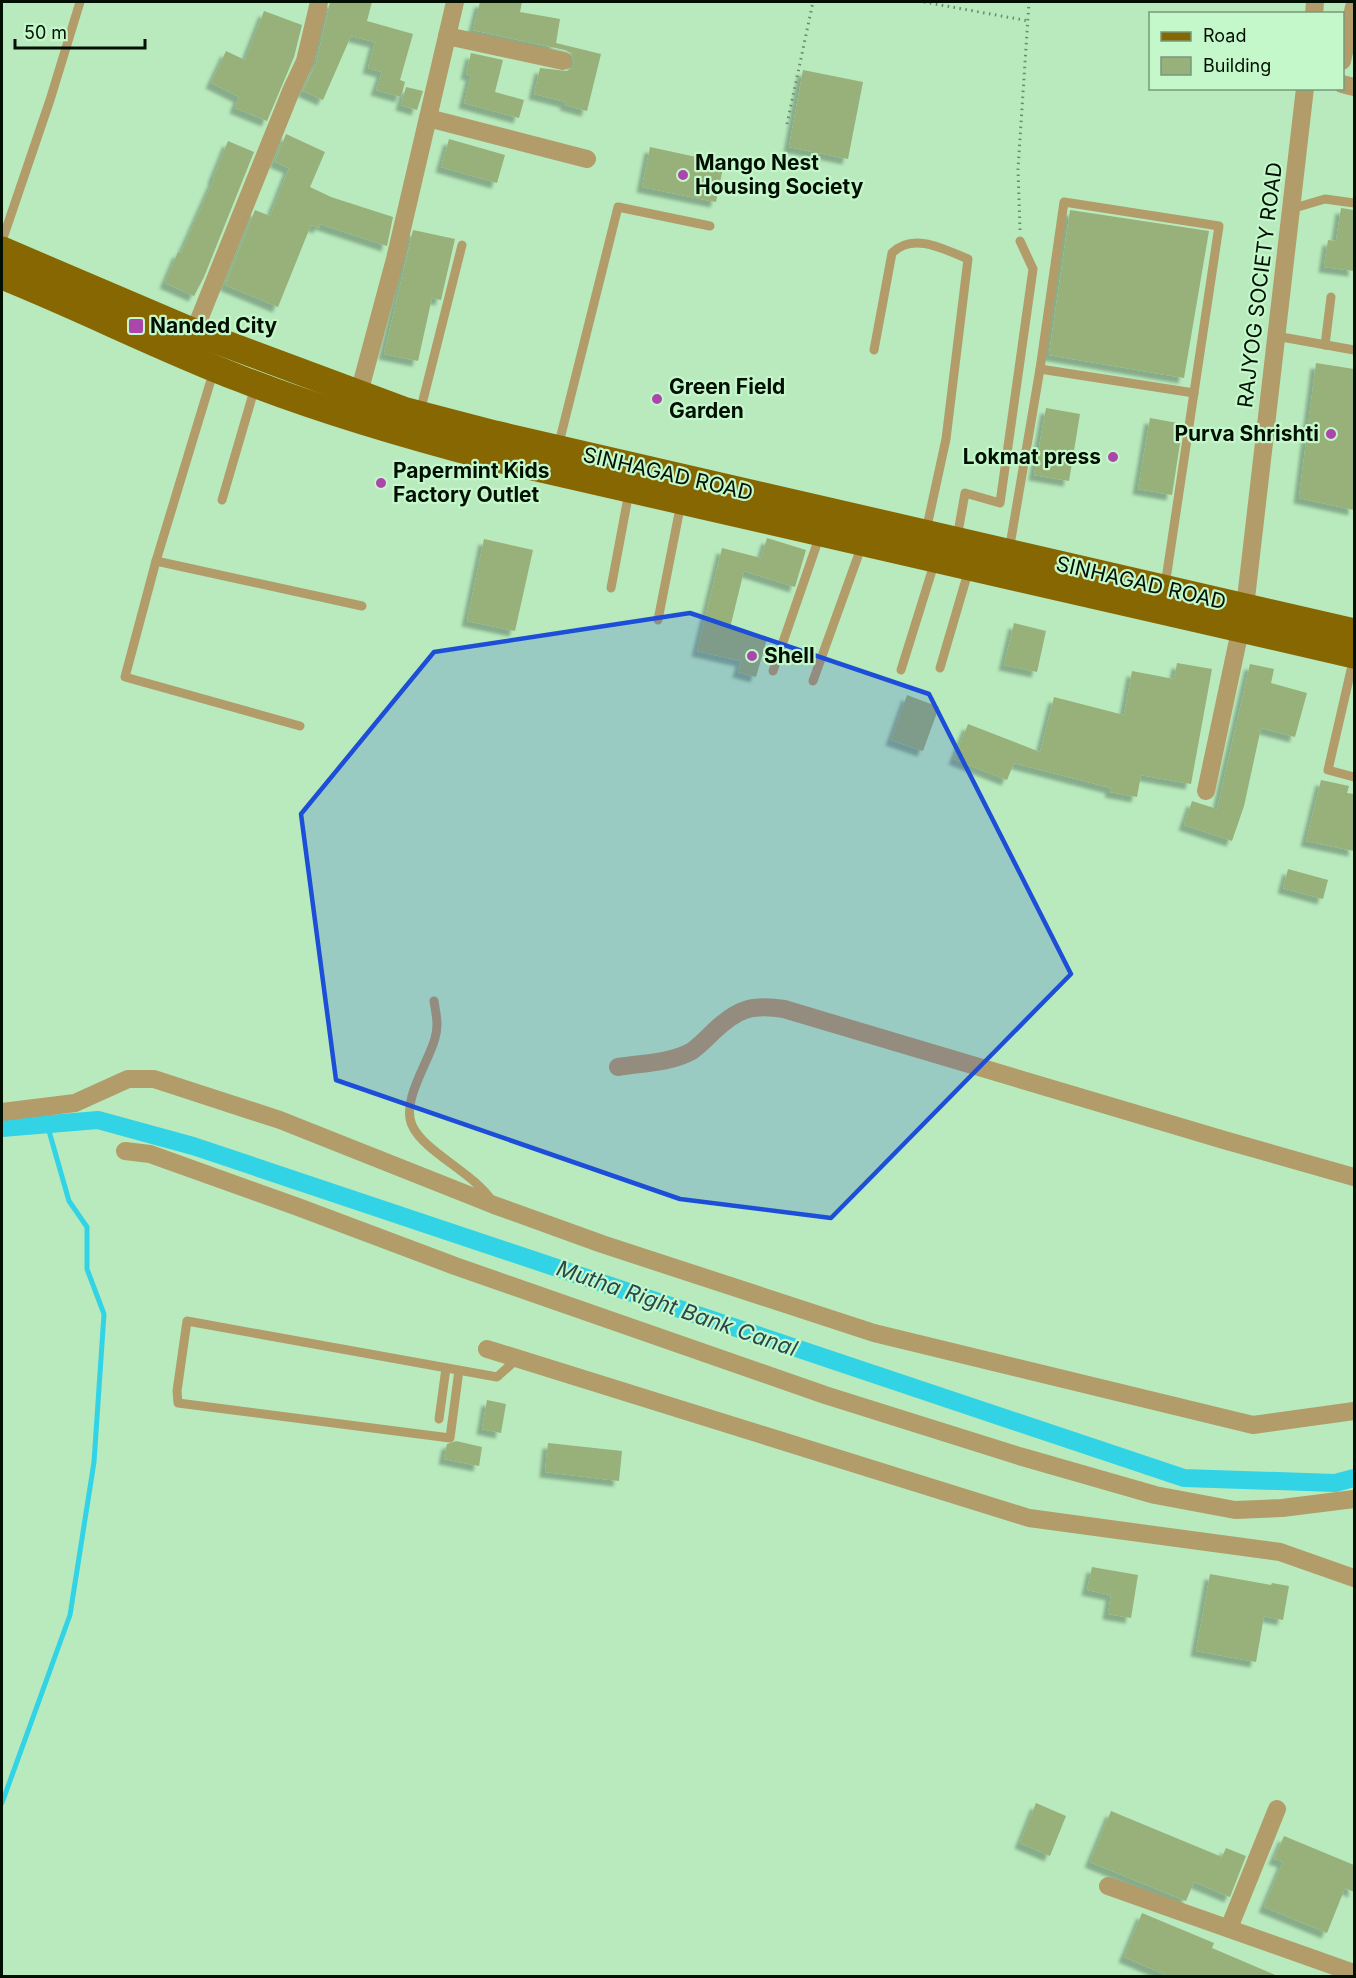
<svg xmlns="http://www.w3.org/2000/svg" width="1356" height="1978" font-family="Inter,sans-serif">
<defs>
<filter id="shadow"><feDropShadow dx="-5.5" dy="5.5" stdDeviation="1.5" flood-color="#0004"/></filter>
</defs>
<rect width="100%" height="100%" fill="#b8eabd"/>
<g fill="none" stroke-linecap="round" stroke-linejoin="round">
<path stroke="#33d3e6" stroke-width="5" d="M2,1803L70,1615L94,1462L104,1314L87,1269V1227L69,1201L47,1124"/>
<path stroke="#33d3e6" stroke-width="18" d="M2,1128L98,1120L193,1146L1184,1478L1335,1483L1354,1478"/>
</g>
<g fill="#98b079" filter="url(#shadow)">
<path d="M330,2H372L367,21L413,34L400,80L405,82L401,97L376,90L382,72L368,68L375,42L351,36L323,100L303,91L316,64Z"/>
<path d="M480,2H522L520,12L560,19L556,43L601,54L587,111L565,105L566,102L534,94L540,68L567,71L572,68L574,63L571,53L565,50L473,30Z"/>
<path d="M264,11L302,25L294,57L267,121L235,108L239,97L211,83L226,51L245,60Z"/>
<path d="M471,53L503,60L495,92L524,100L519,118L464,103L471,75L466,74Z"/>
<path d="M803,70L863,82L848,159L789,147Z"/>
<path d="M406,87L423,91L417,110L401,105Z"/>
<path d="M286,134L325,152L310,187L331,197L393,217L387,246L320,224L319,228L311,225L278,307L225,285L255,210L270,216L289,168L275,162Z"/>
<path d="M449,139L505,155L497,183L441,167Z"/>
<path d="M228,141L254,152L204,277L194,296L165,283L178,252L181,253L214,179L213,178Z"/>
<path d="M650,147L724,163L716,202L642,187Z"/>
<path d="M1341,208L1354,210V271L1324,267L1328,240L1336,241Z"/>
<path d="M1070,210L1209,231L1184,378L1049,355Z"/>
<path d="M413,230L455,239L441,300L432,298L418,361L384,354Z"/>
<path d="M1316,363L1354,369V510L1299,498Z"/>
<path d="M1046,408L1080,414L1069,481L1034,475Z"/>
<path d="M1150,418L1183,424L1172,495L1138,489Z"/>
<path d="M767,538L806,550L795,587L744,571L730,628L767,639L756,677L738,672L741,661L697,651L722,548L761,558Z"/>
<path d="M484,539L533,550L515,631L467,621Z"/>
<path d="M1014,623L1046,631L1037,672L1004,665Z"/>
<path d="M1177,663L1212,669L1191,784L1141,775L1137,797L1110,792L1111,788L1014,763L1007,780L954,759L968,724L1040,752L1054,697L1124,715L1132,671L1174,679Z"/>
<path d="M1250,664L1274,669L1271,683L1307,693L1295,737L1261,728L1244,806L1232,841L1184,825L1192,801L1217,809Z"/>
<path d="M907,695L939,707L923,751L891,740Z"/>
<path d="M1321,780L1349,786L1347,793L1354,794V851L1306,841Z"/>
<path d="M1288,869L1328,880L1323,899L1283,888Z"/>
<path d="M487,1400L506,1404L501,1433L482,1429Z"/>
<path d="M456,1441L482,1447L479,1466L444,1459L447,1444Z"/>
<path d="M548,1443L622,1451L619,1481L545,1472Z"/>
<path d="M1092,1567L1138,1575L1131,1618L1108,1614L1111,1595L1087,1590Z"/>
<path d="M1210,1574L1271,1585L1272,1583L1289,1586L1283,1620L1264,1616L1256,1662L1196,1651Z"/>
<path d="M1036,1803L1066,1816L1050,1856L1020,1843Z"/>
<path d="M1111,1811L1222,1857L1226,1848L1246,1856L1230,1897L1194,1882L1186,1901L1090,1862Z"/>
<path d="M1284,1836L1354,1865V1892L1345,1888L1327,1933L1264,1907L1283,1862L1274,1859Z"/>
<path d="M1142,1913L1214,1943L1212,1948L1280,1977H1171L1124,1957Z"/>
</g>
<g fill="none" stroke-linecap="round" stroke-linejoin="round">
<g stroke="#688b6c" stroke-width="3" stroke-dasharray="1.5 4.5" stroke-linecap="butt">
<path d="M924,2L1029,21"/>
<path d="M787,124L813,2"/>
<path d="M1020,230L1018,169L1029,2"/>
</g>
<g stroke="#b19c6a" stroke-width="9">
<path d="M1291,209L1325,199L1354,203"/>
<path d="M2,241L50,100L80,2"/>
<path d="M1276,336L1354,350"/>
<path d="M1325,345L1331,297"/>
<path d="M874,350L892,253C913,232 944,249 968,259L946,439L926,531"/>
<path d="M1040,369L1194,393"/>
<path d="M214,370L156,561L362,606"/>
<path d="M420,412L462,245"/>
<path d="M558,447L618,207L710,226"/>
<path d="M222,500L255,387"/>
<path d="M957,538L965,493L1000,503L1033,269L1020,241"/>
<path d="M1009,551L1040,369L1064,202L1219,226L1165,586"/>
<path d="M156,561L125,677L300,726"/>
<path d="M611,588L629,492"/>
<path d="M658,620L681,503"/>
<path d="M1354,657L1328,770L1354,777"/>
<path d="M940,668L969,569"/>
<path d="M901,670L935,561"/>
<path d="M773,671L820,535"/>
<path d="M813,681L862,545"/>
<path d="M434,1001C436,1014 439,1025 435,1038C429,1062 401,1101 412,1125C424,1152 473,1172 492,1201"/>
<path d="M459,1370L450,1438L178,1403L177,1391L187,1321L497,1377L517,1359"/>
<path d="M439,1419L446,1368"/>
</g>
<g stroke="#b19c6a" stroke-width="18">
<path d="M1314,14L1315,2"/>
<path d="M447,36L563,61"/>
<path d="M1342,61L1354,7"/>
<path d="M1342,84L1354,87"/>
<path d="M428,118L587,159"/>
<path d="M194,332L291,91L305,61L319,2"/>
<path d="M359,393L395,259L455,2"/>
<path d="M1206,791L1245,607L1305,88"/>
<path d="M618,1067C642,1063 671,1063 692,1051C699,1046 706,1039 713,1032C737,1009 751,1004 784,1009L1224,1140L1354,1177"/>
<path d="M2,1112L75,1103L128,1079H154L280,1120L494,1205L602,1244L874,1333L1253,1425L1354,1411"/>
<path d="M125,1151L150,1154L298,1207L455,1266L825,1395L1019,1456L1155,1495L1235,1510L1282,1508L1354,1499"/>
<path d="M487,1349L1029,1518L1280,1552L1354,1578"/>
<path d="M1108,1886L1354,1973"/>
<path d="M1229,1928L1277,1809"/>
</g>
<g stroke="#866702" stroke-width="27">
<path d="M2,250L194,332L403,410L495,434L1354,632"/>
<path d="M2,276C82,308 160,348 241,379C322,411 405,435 489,457L1354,655"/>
</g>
</g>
<path fill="#1d4ed8" fill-opacity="0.2" stroke="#1d4ed8" stroke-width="4.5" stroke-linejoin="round" d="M690,613L929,694L1071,974L831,1218L680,1199L336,1080L301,814L434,652Z"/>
<g fill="#ab46ab" stroke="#c4f7c9" stroke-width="2">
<circle cx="683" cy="175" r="6"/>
<rect x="128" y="318" width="16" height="16" rx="3"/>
<circle cx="657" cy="399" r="6"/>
<circle cx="1331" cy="434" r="6"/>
<circle cx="1113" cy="457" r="6"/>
<circle cx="381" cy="483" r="6"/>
<circle cx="752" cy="656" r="6"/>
</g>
<g text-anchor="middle" stroke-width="4.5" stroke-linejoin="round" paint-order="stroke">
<g font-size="21" font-weight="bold" fill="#011003" stroke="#c4f7c9" text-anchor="start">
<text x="695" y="170">Mango Nest<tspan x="695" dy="24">Housing Society</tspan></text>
<text x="150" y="333">Nanded City</text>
<text x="669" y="394">Green Field<tspan x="669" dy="24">Garden</tspan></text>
<text x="1319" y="441" text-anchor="end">Purva Shrishti</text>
<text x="1101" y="464" text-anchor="end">Lokmat press</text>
<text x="393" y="478">Papermint Kids<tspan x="393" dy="24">Factory Outlet</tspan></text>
<text x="764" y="663">Shell</text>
</g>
<g font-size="21" fill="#011003" stroke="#c4f7c9">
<text transform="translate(1260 285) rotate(-83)" y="7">RAJYOG SOCIETY ROAD</text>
<text transform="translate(668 474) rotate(13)" y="7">SINHAGAD ROAD</text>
<text transform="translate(1141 583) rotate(13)" y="7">SINHAGAD ROAD</text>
</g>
<g font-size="22" font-style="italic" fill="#28484c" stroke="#c4f7c9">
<text transform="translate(677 1308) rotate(19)" y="8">Mutha Right Bank Canal</text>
</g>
</g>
<rect width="1356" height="1978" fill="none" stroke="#011003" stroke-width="6"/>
<rect x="1149" y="12" width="195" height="78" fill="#c4f7c9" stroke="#769b7a" stroke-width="1.5"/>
<rect x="1161" y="32" width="30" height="9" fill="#866702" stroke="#769b7a" stroke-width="1.5"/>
<text x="1203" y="42" font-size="18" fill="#011003">Road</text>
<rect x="1161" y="57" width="30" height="18" fill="#98b079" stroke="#769b7a" stroke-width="1.5"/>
<text x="1203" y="72" font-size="18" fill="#011003">Building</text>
<path d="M15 39v9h130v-9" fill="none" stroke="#011003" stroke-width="3"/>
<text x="24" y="39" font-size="18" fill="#011003" stroke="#c4f7c9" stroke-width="4.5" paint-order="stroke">50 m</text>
</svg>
